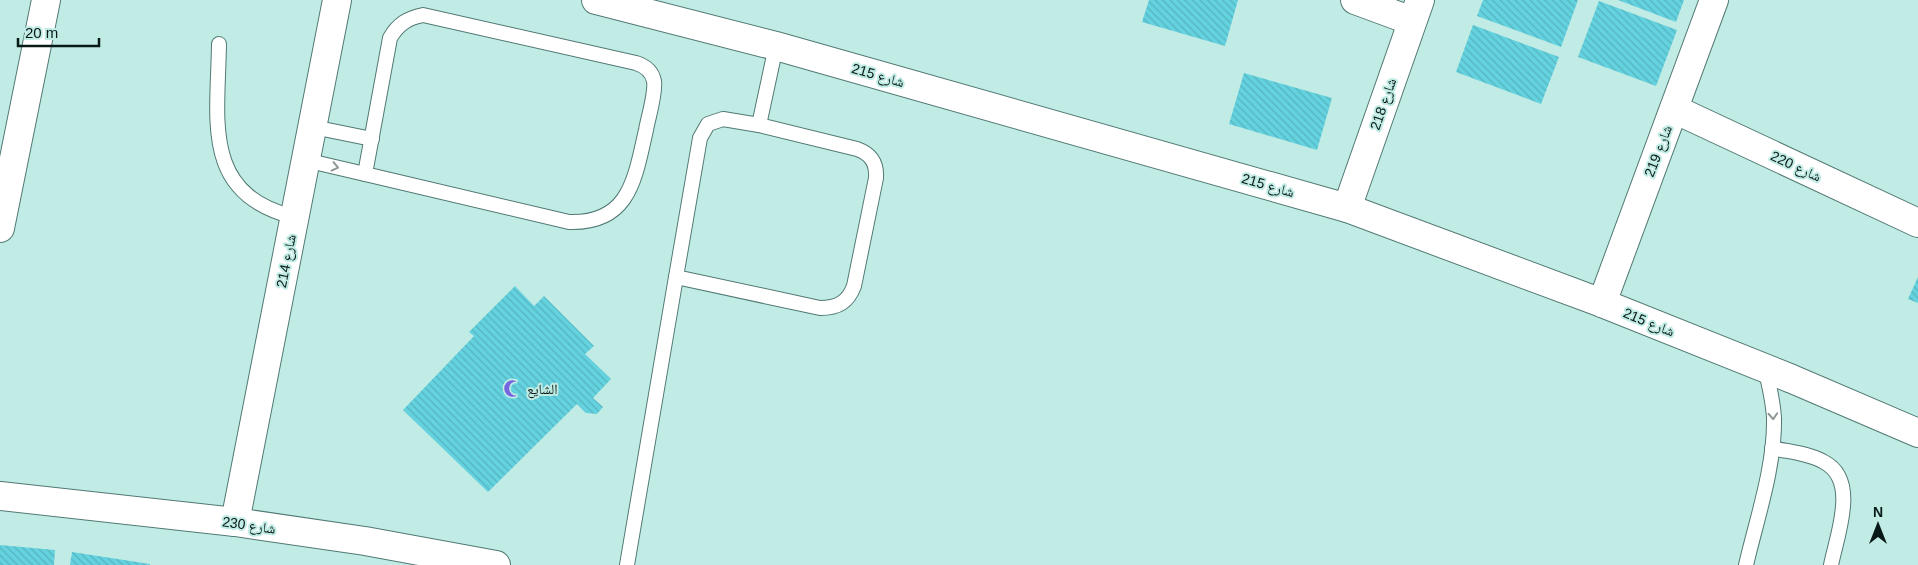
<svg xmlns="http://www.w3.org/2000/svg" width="1918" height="565" font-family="Helvetica,'Noto Naskh Arabic',sans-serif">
<defs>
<pattern id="building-back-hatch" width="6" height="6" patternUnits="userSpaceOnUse" patternTransform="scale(1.25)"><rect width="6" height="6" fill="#64d2df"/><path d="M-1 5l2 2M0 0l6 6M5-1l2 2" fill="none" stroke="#55b4bf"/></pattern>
</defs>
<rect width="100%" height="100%" fill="#c1ece5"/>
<g fill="url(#building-back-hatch)">
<path d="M1149,0H1238L1225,46L1142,22Z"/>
<path d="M1483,0H1578L1561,47L1477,16Z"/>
<path d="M1618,0H1684L1676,22Z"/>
<path d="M1599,1L1677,30L1656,86L1578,57Z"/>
<path d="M1473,25L1559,57L1541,104L1456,72Z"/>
<path d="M1244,73L1332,98L1317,150L1229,124Z"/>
<path d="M1918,277V303L1908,299Z"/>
<path d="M515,286L534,306L544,296L594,346L585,354L611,379L593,398L603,407L597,414L586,413L577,404L488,492L403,410L474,336L469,332Z"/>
<path d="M0,545L55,550L54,565H0Z"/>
<path d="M72,552L150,564V565H70Z"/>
</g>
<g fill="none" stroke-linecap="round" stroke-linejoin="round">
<defs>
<g id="lane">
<path d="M423,15L636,63C645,66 652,71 654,81C656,93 648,118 646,130C635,178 630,224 569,222L365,174L390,38C398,24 408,18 423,15Z"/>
<path d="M219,44C218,120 201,194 294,217"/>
<path d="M723,119L759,125L857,149C871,154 877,163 876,178L854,286C848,302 838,308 820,308L676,277L700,138L708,124Z"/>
<path d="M759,125L776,46"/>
<path d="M313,127L372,139"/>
<path d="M305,160L365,174"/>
<path d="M1772,448C1789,452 1809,453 1824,462C1859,480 1837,535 1831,565"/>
<path d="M627,565L676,277"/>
<path d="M1746,565C1757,518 1775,466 1774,418C1773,401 1769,384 1765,368"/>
</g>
<g id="street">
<path d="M596,0L776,46L1347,208L1602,303L1792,379L1918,433"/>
<path d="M1355,0L1412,21"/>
<path d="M1674,109L1918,223"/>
<path d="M1347,208L1420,0"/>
<path d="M0,228L46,0"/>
<path d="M1602,303L1714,0"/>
<path d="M0,496L235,522L365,541L496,565"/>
<path d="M235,522L337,0"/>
</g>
</defs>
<use href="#lane" stroke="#527974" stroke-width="16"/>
<use href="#street" stroke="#527974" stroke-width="30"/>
<use href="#lane" stroke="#fff" stroke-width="14"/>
<use href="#street" stroke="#fff" stroke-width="28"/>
</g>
<defs><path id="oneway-chevron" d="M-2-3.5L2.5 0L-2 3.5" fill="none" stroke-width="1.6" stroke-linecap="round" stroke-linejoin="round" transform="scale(1.25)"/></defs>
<g stroke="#909897">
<use href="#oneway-chevron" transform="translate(335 167) rotate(13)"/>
<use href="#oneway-chevron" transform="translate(1773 416) rotate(87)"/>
</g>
<defs>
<symbol id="mosque-bare" viewBox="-9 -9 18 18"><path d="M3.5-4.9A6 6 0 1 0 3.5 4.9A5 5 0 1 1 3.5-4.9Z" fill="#7566e1" stroke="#c1ece5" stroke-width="2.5" paint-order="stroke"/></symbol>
</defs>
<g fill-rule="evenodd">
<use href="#mosque-bare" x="500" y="376" width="25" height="25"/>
</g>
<g text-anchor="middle" stroke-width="4" stroke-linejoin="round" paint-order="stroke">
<g font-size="14" fill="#091917" stroke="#c1ece5">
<text transform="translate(878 75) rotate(16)" y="5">شارع 215</text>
<text transform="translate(1383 104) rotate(-71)" y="5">شارع 218</text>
<text transform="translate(1658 151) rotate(-69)" y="5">شارع 219</text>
<text transform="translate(1796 166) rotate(25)" y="5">شارع 220</text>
<text transform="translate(1268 185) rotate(16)" y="5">شارع 215</text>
<text transform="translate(286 261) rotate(-79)" y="5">شارع 214</text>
<text transform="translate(1649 322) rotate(22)" y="5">شارع 215</text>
<text transform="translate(249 525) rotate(8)" y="5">شارع 230</text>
</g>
<g font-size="14" fill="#091917" stroke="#c1ece5" text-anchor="start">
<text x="527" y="394">الشايع</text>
</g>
</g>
<g transform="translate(1878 525)" stroke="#c1ece5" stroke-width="4" paint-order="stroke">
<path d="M0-4L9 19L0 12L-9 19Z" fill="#091917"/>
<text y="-8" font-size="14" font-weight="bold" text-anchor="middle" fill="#091917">N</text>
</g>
<path d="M18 38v8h81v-8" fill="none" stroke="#091917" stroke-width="2.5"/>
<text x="25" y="38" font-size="15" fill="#091917" stroke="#c1ece5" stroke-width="4" paint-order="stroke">20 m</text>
</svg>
